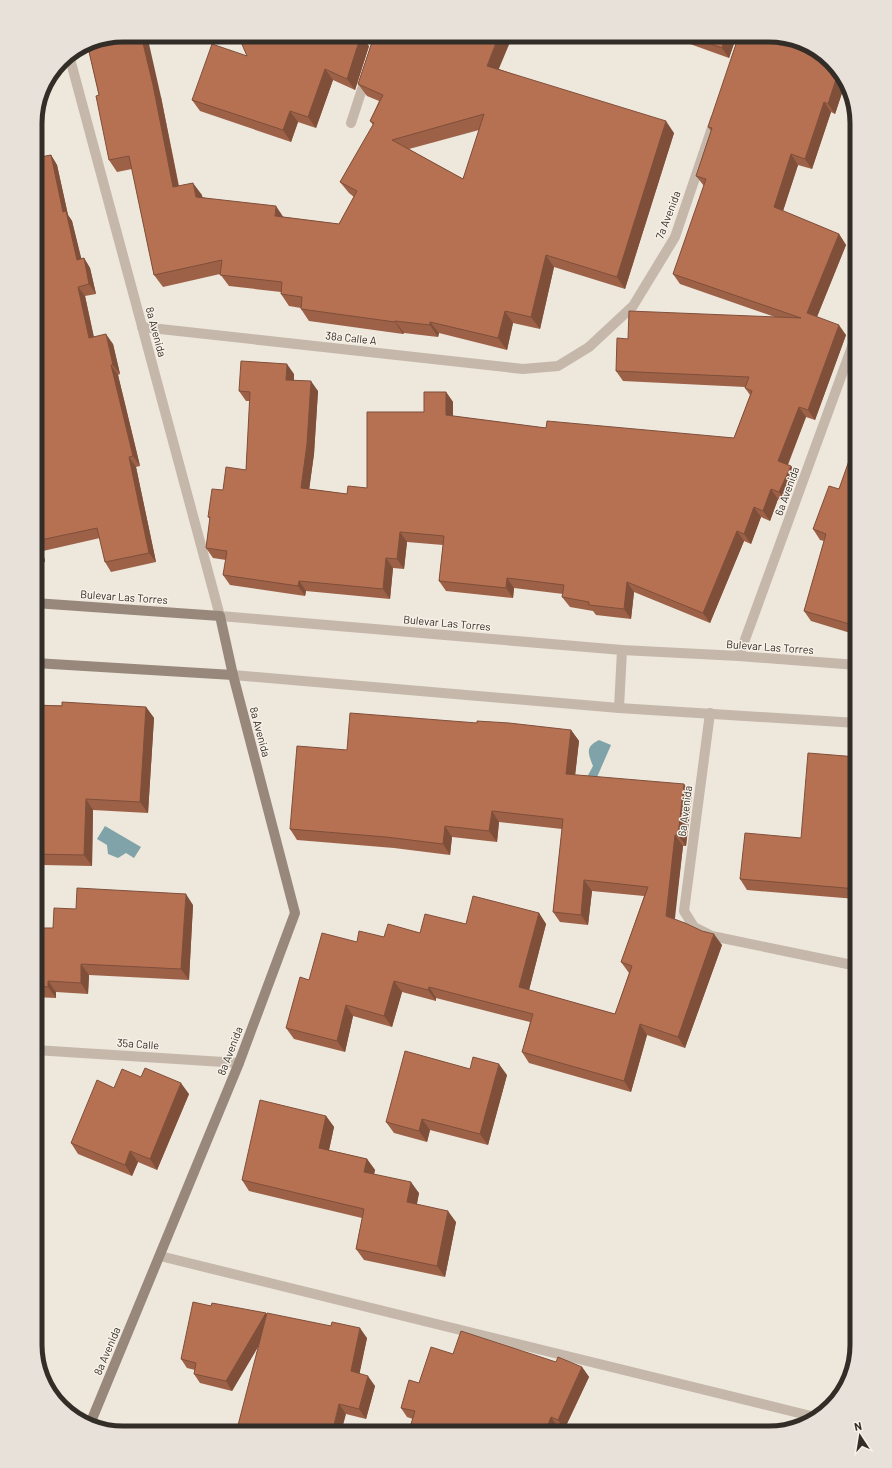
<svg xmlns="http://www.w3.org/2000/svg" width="892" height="1468" font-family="Barlow,sans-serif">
<rect width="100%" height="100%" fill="#eee7dc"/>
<g fill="#7fa3a8">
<path d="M599,740L611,745L594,784L586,779L593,766C588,753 585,747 599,740Z"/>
<path d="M105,826L141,847L134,858L126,853L118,858L108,854L107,845L97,839Z"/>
</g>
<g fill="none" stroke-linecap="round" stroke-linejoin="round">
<g stroke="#c5b8aa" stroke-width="10">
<path d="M374,52L379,35"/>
<path d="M69,55L220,616L622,650L739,656L857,665"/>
<path d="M351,123L366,77"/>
<path d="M142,327L523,369L558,366L589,347L633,306L675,237L715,119"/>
<path d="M739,656L857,333"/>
<path d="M233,675L619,708L857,723"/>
<path d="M619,708L622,650"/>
<path d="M710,713L684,911L694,927L712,936L857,966"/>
<path d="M35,1050L239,1063"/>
<path d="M160,1256L815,1417"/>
</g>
<g stroke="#98887b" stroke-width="10">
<path d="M35,603L220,616L233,675L295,913L239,1063L90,1424"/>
<path d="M35,663L233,675"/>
</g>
</g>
<g fill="#9d6147" fill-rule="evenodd">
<path d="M665,35H737L729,58Z"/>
<path d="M378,41L499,69L674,133L625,289L554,267L540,329L513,323L507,350L439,333L438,337L404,333L403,334L309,321L301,309V308L289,306L281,294V292L229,286L220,274L163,287L154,275L132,169L117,172L109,160L99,95L87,43L89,42L161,97L179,186L202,195V197L284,217L339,224L354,197L349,193L340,182L373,125L370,121L379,101L367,96L358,84ZM479,130L463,179L409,149Z"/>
<path d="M369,46L355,90L333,80L316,128L298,122L291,142L200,111L192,100L247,56Z"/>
<path d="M818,50L846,81L835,114L831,112L812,169L798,165L783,211L839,234L846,245L817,317L846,335L815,420L806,417L788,465L791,466L798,476L786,502L778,499L770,521L761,517L751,544L744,541L710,623L634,592L631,619L596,615L593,611L570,607L562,597L563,594L514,588L513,598L446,591L439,581L443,545L407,542L404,569L393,568L390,599L306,591L305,596L230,585L223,575L226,560L213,558L206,548L210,519L208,517L223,490L246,470L250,401H246L239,391L294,374V380L318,391L314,454L309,489L347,494L367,488L424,412L446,392L453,402V416L546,428L734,438L750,395L745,388V387L623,381L616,371L628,339L775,317L680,284L673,274L704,186L696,176L711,131L708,127Z"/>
<path d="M51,155L57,165L68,215L72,221L81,259L84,258L90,268L96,294L85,296L94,337L113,344L120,374L118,375L140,466L136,467L156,562L111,572L105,562L100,538L43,551L45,562L35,564V158Z"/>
<path d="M857,420V635L811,621L804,611L824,541L820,540L813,529L839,489L854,446L849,438Z"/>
<path d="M35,705L146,707L154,718L148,813L93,810L92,866L43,865L35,854L36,810L35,809Z"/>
<path d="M571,730L579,741L575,775L692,795L686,846H683L674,919L722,945L685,1048L647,1035L631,1092L529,1063L522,1052L530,1022L436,998V1001L402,992L392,1027L353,1016L345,1052L294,1039L286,1028L309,980L357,942L384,937L420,933L466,924L539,913L546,924L529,990L615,1014L629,973L621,962L644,896L592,891L588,925L560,922L553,912L562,829L499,822L497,842L452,837L450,855L394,848L297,840L290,829L347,750Z"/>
<path d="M857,757V908L855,906L856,899L747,890L740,879L801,838Z"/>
<path d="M193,905L189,980L89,975L88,994L56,992V998L35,997V928H53L76,909Z"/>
<path d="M470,1069L507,1075L488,1145L430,1130L427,1142L394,1133L386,1122Z"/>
<path d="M141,1077L189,1094L157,1170L138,1162L132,1176L78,1154L71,1143L114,1088Z"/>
<path d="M326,1116L334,1127L329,1150L367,1159L375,1170L374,1174L419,1193L417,1204L456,1222L445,1277L364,1260L356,1249L362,1218L249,1191L242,1180Z"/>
<path d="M211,1306L266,1313V1314L367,1338L359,1374L375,1386L366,1419L346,1414L258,1347L232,1391L200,1383L194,1374L195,1370L187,1368L181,1359Z"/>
<path d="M453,1354L556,1362L582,1367L589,1377L564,1430L558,1427L555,1433H417L411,1424L413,1419L407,1417L401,1408L419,1383Z"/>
</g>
<g fill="#7f4f3a">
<path d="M141,35H147L161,97L181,199L173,187Z"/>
<path d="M361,35L369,46L355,90L347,79Z"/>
<path d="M499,35H513L495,78L487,66Z"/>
<path d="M726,35H737L729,58L722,48Z"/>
<path d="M325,69L333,80L316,128L308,117Z"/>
<path d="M838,73L846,81L835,114L828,104Z"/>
<path d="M824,102L831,112L812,169L805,159Z"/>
<path d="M290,111L298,122L291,142L283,130Z"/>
<path d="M666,121L674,133L625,289L617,277Z"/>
<path d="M791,154L798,165L781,217L774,207Z"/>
<path d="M51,155L57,165L68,215L72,221L84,269L77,260L63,212Z"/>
<path d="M193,183L202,195L205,209L196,197Z"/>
<path d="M276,206L284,218L275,216Z"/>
<path d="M839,234L846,245L814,324L807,313Z"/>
<path d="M546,255L554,267L540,329L531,317Z"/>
<path d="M84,258L90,268L96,294L89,284Z"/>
<path d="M78,287L85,296L96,348L89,338Z"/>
<path d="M505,311L513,323L507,350L498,338Z"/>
<path d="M395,321L404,333L403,334L395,322Z"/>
<path d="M430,322L439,333L438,337L430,325Z"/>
<path d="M839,325L846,335L815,420L808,410Z"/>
<path d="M106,334L113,344L120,374L113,365Z"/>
<path d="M287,364L294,374L293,390L286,380Z"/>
<path d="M111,365L118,375L140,466L133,456Z"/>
<path d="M311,381L318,391L314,454L308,498L301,488Z"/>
<path d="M446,392L453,402V425L446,415Z"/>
<path d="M799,407L806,417L785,471L778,461Z"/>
<path d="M129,457L136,467L156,562L149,553Z"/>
<path d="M791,466L798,476L786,502L779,492Z"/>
<path d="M771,489L778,499L770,521L763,511Z"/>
<path d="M754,507L761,517L751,544L744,534Z"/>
<path d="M737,531L744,541L710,623L703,613Z"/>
<path d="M400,532L407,542L404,569L397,559Z"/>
<path d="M36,541L43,551L45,562L38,553Z"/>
<path d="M386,558L393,568L390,599L383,589Z"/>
<path d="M507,578L514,588L513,598L506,588Z"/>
<path d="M299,581L306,591L305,596L298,586Z"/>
<path d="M627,582L634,592L631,619L624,609Z"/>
<path d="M857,613V631L853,625Z"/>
<path d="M146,707L154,718L148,813L140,802Z"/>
<path d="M571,730L579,741L574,785L566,774Z"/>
<path d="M684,784L692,795L686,846L678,835Z"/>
<path d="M86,799L93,810L92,866L84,855Z"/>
<path d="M492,811L499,822L497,842L489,831Z"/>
<path d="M445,826L452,837L450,855L443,844Z"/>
<path d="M675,835L683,846L674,927L666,916Z"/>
<path d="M584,880L592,891L588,925L581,915Z"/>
<path d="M186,894L193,905L189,980L181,969Z"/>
<path d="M539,913L546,924L527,998L519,987Z"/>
<path d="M714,934L722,945L685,1048L678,1037Z"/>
<path d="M81,964L89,975L88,994L81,983Z"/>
<path d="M48,981L56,992V998L48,987Z"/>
<path d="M394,981L402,992L392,1027L384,1016Z"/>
<path d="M429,987L436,998V1001L428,990Z"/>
<path d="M346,1005L353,1016L345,1052L337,1041Z"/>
<path d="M640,1024L647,1035L631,1092L624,1081Z"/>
<path d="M499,1064L507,1075L488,1145L480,1134Z"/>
<path d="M181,1083L189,1094L157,1170L150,1159Z"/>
<path d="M326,1116L334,1127L327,1159L319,1148Z"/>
<path d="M422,1119L430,1130L427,1142L419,1131Z"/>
<path d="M130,1151L138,1162L132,1176L125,1165Z"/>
<path d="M367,1159L375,1170L372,1183L364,1172Z"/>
<path d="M411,1182L419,1193L415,1213L407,1202Z"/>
<path d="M448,1211L456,1222L445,1277L437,1266Z"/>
<path d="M266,1313L272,1323L232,1391L226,1381Z"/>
<path d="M360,1328L367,1338L358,1381L351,1371Z"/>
<path d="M582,1367L589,1377L564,1430L558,1420Z"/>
<path d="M368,1376L375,1386L366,1419L359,1409Z"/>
<path d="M339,1404L346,1414L341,1433H332Z"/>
<path d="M551,1417L558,1427L555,1433H545Z"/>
<path d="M505,1426L510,1433H503Z"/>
</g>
<g fill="#b67153" stroke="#7f4f3a" fill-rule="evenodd">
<path d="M123,35H141L153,85L173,187L193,183L196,197L276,206L275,216L339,224L357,191L340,182L374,123L370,121L383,95L358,84L373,39L378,41L381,35H499L487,66L666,121L617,277L546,255L531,317L505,311L498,338L430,322V325L395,321V322L301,309L302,297L281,294L282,282L220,275L222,260L154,275L129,156L109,160L96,96L99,95L87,43L89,42ZM484,114L463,179L392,140Z"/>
<path d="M238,35H361L347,79L325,69L308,117L290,111L283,130L192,100L212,44L247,56Z"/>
<path d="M686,35H726L722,48Z"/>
<path d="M739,35H775L818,50L838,73L828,104L824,102L805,159L791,154L774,207L839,234L807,313L839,325L808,410L799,407L778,461L791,466L779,492L771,489L763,511L754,507L744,534L737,531L703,613L627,582L624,609L589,605V602L562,597L564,585L507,578L506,588L439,581L444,536L400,532L397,559L386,558L383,589L299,581L298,586L223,575L227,551L206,548L210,517H208L212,489L223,490L226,467L246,470L250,392L239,391L241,361L287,364L286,380L311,381L307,444L301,488L347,494L348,486L367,488V412H424V392H446V415L546,428L547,421L734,438L752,391L745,388L749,377L616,371L617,338L628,339L629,311L801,318L673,274L706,179L696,176L712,128L708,127Z"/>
<path d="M51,155L63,212L66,211L77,260L84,258L89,284L78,287L89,338L106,334L113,365H111L133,456L129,457L149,553L105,562L97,528L36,541L38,553H35V158Z"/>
<path d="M857,420V613L853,625L804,611L826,534L813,529L829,486L839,489L856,441L849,438Z"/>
<path d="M62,702L146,707L140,802L86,799L84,855L35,854L37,799H35V705L62,706Z"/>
<path d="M350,713L477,723V721L509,723L571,730L566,774L684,784L678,835H675L666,916L685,923L702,931L714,934L678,1037L640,1024L624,1081L522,1052L533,1014L429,987L428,990L394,981L384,1016L346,1005L337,1041L286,1028L300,977L309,980L322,933L357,942L359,931L384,937L388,924L420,933L425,914L466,924L473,896L539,913L519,987L615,1014L632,966L621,962L648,887L584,880L581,915L553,912L563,819L492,811L489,831L445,826L443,844L386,837L290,829L297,746L347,750Z"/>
<path d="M808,753L857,757V906H855L857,889L740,879L745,833L801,838Z"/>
<path d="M77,888L186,894L181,969L81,964V983L48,981V987L35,986V928H53L54,908L76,909Z"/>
<path d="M405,1051L470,1069L473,1057L499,1064L480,1134L422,1119L419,1131L386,1122Z"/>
<path d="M145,1068L181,1083L150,1159L130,1151L125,1165L71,1143L97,1080L114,1088L122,1069L141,1077Z"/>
<path d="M260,1100L326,1116L319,1148L367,1159L364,1172L411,1182L407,1202L448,1211L437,1266L356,1249L364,1209L242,1180Z"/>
<path d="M193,1302L211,1306L212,1303L266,1313L226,1381L194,1374L196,1363L181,1359Z"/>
<path d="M267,1313L331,1326L332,1322L360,1328L351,1371L368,1376L359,1409L339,1404L332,1433H236Z"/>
<path d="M461,1331L556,1362L558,1357L582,1367L558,1420L551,1417L545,1433H524L505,1426L503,1433H421L423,1428L411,1424L415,1411L401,1408L409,1380L419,1383L431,1347L453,1354Z"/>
<path d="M122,1431L129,1433H121Z"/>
</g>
<g text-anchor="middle" stroke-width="3" stroke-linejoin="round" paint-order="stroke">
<g font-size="11" fill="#332d28" stroke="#f7f1e8">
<text transform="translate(668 215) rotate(-69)" y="4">7a Avenida</text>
<text transform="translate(156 332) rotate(75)" y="4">8a Avenida</text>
<text transform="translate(351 338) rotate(6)" y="4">38a Calle A</text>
<text transform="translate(787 491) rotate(-70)" y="4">6a Avenida</text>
<text transform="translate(124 597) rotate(4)" y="4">Bulevar Las Torres</text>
<text transform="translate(447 623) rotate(5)" y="4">Bulevar Las Torres</text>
<text transform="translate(770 647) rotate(4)" y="4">Bulevar Las Torres</text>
<text transform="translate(260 732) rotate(75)" y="4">8a Avenida</text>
<text transform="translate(685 811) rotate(-83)" y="4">6a Avenida</text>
<text transform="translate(138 1044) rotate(4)" y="4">35a Calle</text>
<text transform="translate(230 1051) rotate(-69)" y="4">8a Avenida</text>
<text transform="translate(107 1351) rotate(-67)" y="4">8a Avenida</text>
</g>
</g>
<path d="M0 0H892V1468H0ZM123 42H769A81 81 0 0 1 850 123V1345A81 81 0 0 1 769 1426H123A81 81 0 0 1 42 1345V123A81 81 0 0 1 123 42Z" fill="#e7e1d9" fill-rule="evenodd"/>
<path fill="none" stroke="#332d28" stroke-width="5" d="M123 42H769A81 81 0 0 1 850 123V1345A81 81 0 0 1 769 1426H123A81 81 0 0 1 42 1345V123A81 81 0 0 1 123 42Z"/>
<g transform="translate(860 1436) rotate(348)" stroke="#f7f1e8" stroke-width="3" paint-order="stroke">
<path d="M0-3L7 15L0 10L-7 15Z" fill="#332d28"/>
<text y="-6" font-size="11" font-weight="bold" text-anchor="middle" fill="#332d28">N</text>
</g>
</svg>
